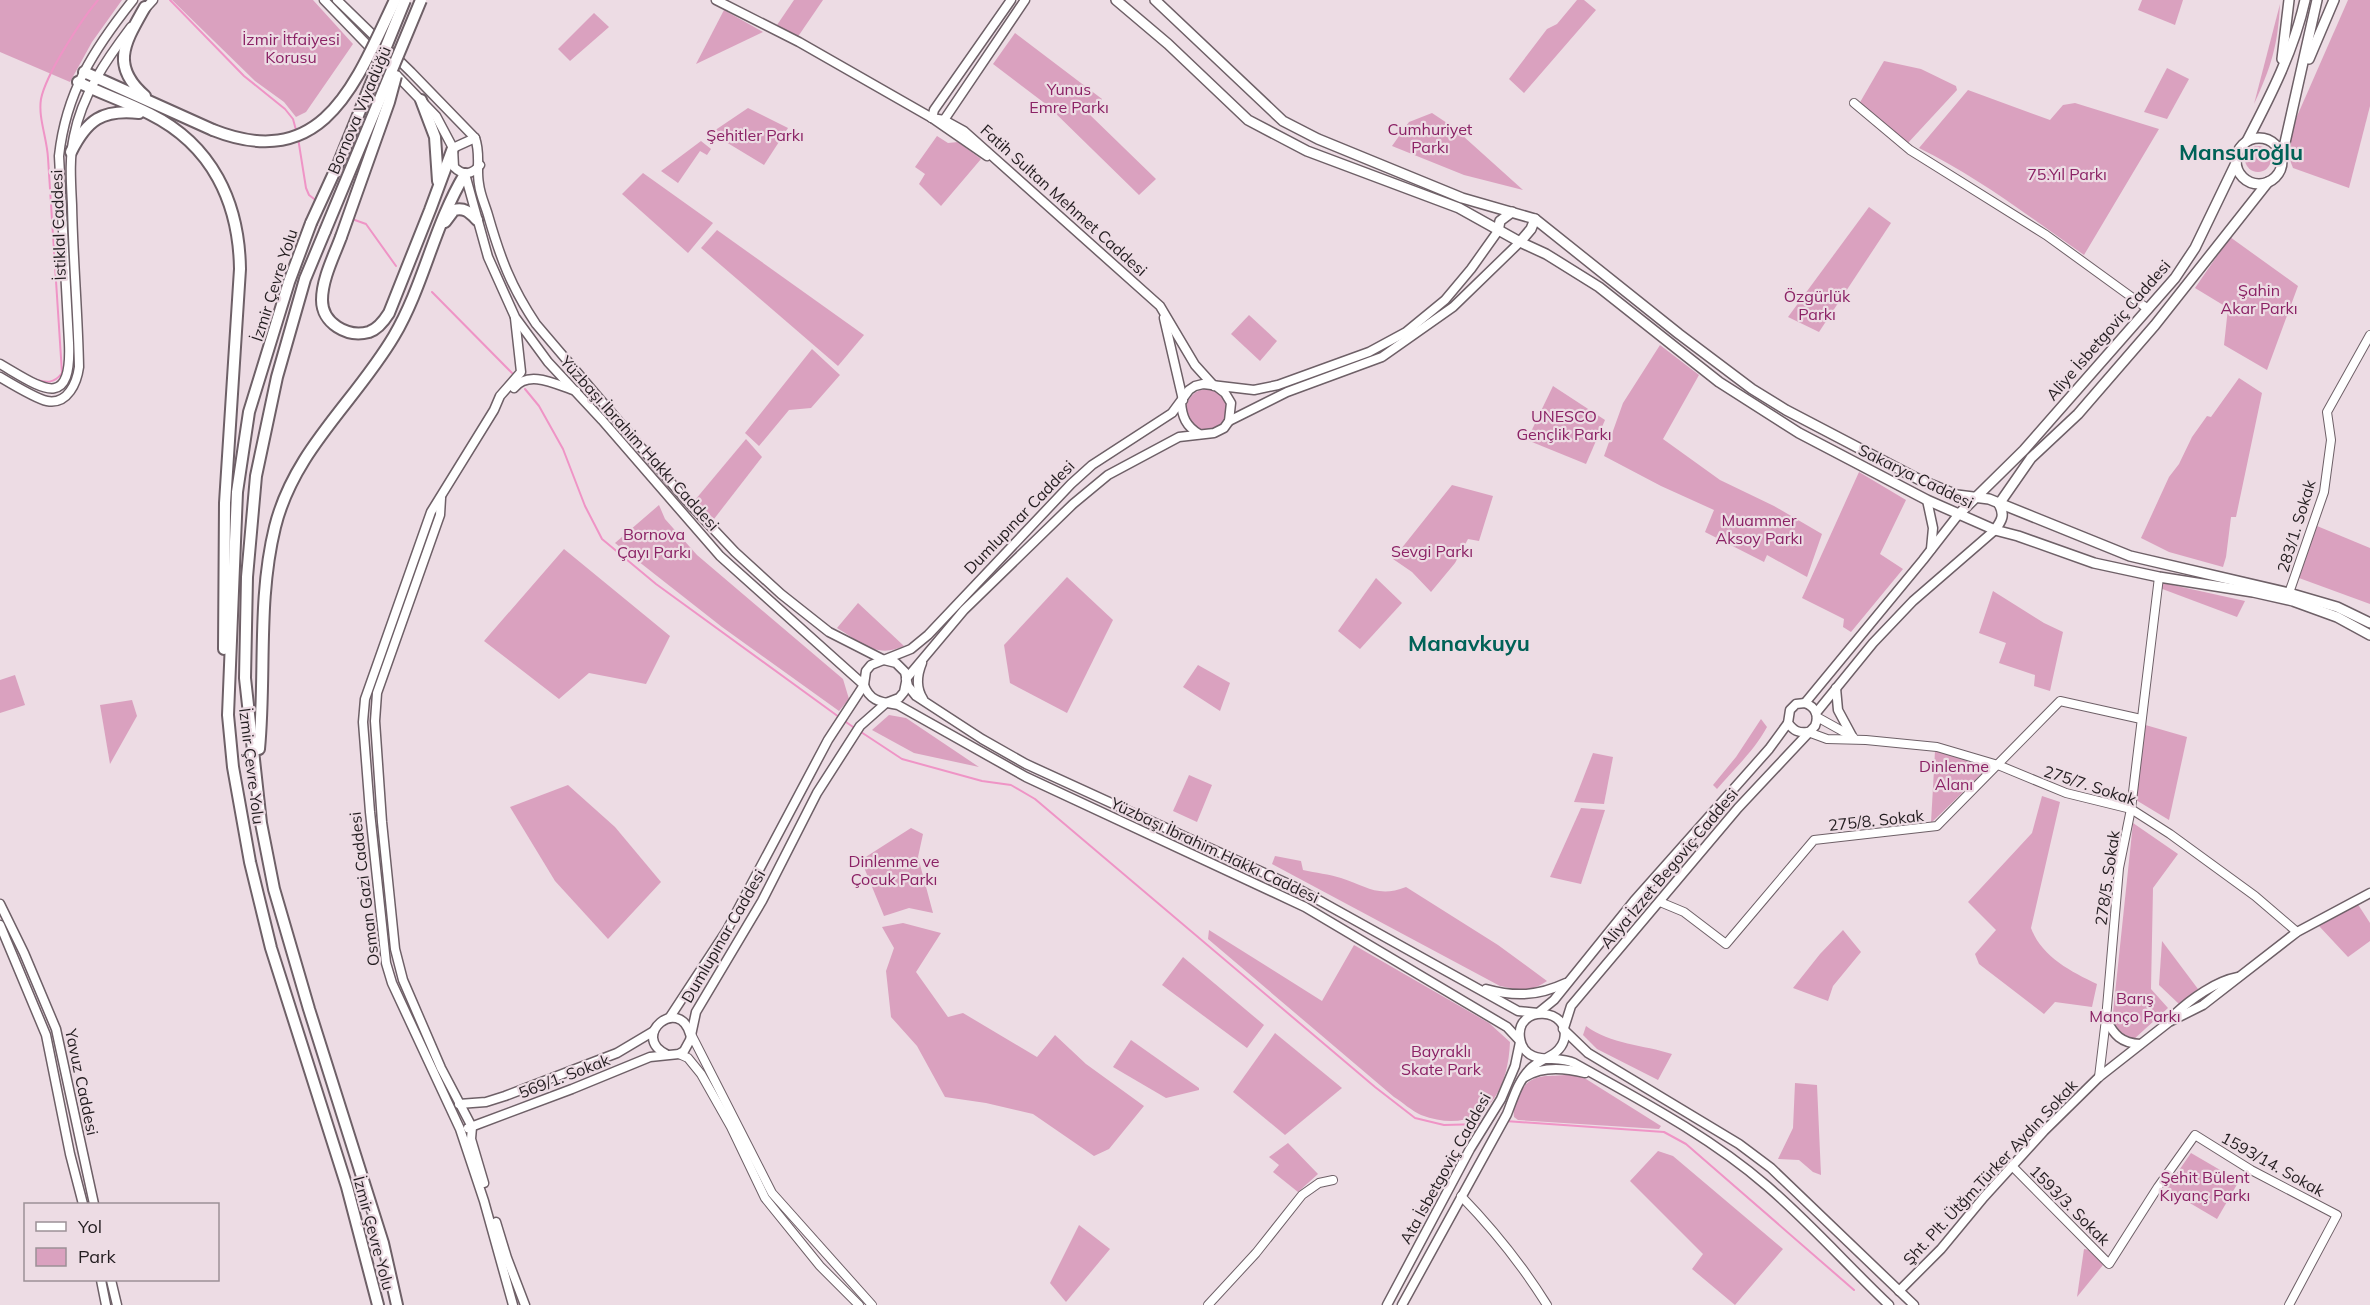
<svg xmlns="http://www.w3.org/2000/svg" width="2370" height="1305" font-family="Mulish,sans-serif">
<rect width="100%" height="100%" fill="#eddce4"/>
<g fill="#daa1bf">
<path d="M0,0H122L92,42L70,82L0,52Z"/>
<path d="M172,0H313L353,44L306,112L296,117L284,102L255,81Z"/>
<path d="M794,0H823L797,38L777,25Z"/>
<path d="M1577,0H1584L1596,10L1524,93L1509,79L1547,29L1557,24Z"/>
<path d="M2142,0H2183L2175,25L2138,10Z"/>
<path d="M2348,0H2370V106L2349,188L2293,168L2288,155L2291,130Z"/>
<path d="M2280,4C2278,45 2271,67 2254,104Z"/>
<path d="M724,10L763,32L696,64Z"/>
<path d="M594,13L609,27L570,61L558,49Z"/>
<path d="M1015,33L1102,99L1088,113L1156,179L1139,195L1047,105L993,64Z"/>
<path d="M1884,61L1921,69L1956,86L1957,90L1907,144L1859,104Z"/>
<path d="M2167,68L2189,79L2167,119L2144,112Z"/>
<path d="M1968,90L2050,120L2063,105L2075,103L2159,129L2084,255C2030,217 1978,177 1919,148Z"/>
<path d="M748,108L788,128L764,165L711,133Z"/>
<path d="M1432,113L1453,127L1523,190L1464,175L1392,146L1409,122Z"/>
<path d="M937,136L948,143L958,142L981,159L941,206L919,184L925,174L915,167Z"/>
<path d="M701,141L711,149L707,155L700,151L678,183L661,171Z"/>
<circle cx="2258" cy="159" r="13"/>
<path d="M643,173L713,223L688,253L622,194Z"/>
<path d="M1869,207L1891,223L1819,332L1788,317Z"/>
<path d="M717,230L864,335L838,366L701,248Z"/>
<path d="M2230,237L2298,286L2267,370L2224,345L2228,308L2195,288Z"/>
<path d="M1249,315L1277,341L1260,361L1231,334Z"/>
<path d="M1660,345L1699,375L1663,439L1720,480L1774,506L1822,534L1807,577L1767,555L1764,562L1705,532L1714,510L1661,486L1604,456L1623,403Z"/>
<path d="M812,349L840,375L811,408L789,410L759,446L745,433Z"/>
<path d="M2239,378L2262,393L2236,517H2231L2226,557L2223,567L2169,552L2141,538L2169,477L2179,464L2192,437L2207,416L2211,417Z"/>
<path d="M1553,386L1605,420L1586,464L1527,440Z"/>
<circle cx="1207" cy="410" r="21"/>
<path d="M746,439L762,457L714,519L695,500Z"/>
<path d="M1859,472L1906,500L1880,554L1903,569L1851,632L1843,627L1844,619L1802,598Z"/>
<path d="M1452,485L1493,496L1479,541L1468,539L1455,563L1431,592L1412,572L1393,559Z"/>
<path d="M659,505L665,519L697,555L843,679L849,699L839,711L722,627L615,543Z"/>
<path d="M2317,526L2370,548V604L2299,578Z"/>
<path d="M564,549L670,636L646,684L589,673L559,699L484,641Z"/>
<path d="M1067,577L1113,620L1067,713L1010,683L1004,645Z"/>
<path d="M1376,578L1402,603L1360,649L1338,631Z"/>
<path d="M2159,582L2245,601L2237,617L2157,587Z"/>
<path d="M1993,591L2044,623L2063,632L2050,691L2034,686L2035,675L1999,663L2006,643L1979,633Z"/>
<path d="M858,603L904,646C876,659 861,642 837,628Z"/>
<path d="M1198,665L1230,683L1220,711L1183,687Z"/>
<path d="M15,675L25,705L0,713V680Z"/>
<path d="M132,700L137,716L110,764L100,705Z"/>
<path d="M889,715L906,718L979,767L914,753L872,730Z"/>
<path d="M1761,719L1767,727C1754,751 1734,769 1717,789L1713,785L1736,757Z"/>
<path d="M2142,724L2187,737L2169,820L2136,800Z"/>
<path d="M1935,751L1991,765L1931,823Z"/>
<path d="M1593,753L1613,757L1604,804L1574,802Z"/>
<path d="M1189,775L1212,785L1197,822L1173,811Z"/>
<path d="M568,785L615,827L661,882L608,939L555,881L510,807Z"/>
<path d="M2042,796L2060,802L2031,928C2041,956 2071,972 2097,984L2092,1007L2055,1002L2044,1014L1979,964L1975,954L1996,930L1968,902L2032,833Z"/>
<path d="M1581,808L1605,810L1581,884L1550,877Z"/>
<path d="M2133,823L2178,854L2153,888L2151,989L2168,1008L2133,1040C2123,1036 2116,1032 2112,1022Z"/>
<path d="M911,828L923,834L918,857L933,913L909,908L884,916L861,860Z"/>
<path d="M1275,856L1301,861L1303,870C1316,873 1329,874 1341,878C1366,886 1378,898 1406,887L1498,945L1547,981C1530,993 1519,990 1500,986L1272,864Z"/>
<path d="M2357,903L2370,923V941L2348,957L2319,926Z"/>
<path d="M903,923L941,933L916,972L948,1017L963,1013L1037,1057L1055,1035L1086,1064L1144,1106L1109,1149L1094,1156L1033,1114L986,1103L945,1097L917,1046L891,1017L886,971L894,948L882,927Z"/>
<path d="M1209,930L1322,1001L1354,945L1489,1023L1510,1042C1508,1096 1480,1137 1421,1115C1412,1111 1402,1102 1394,1097L1208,939Z"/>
<path d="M1843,930L1861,952L1833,986L1828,1001L1793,988L1820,954Z"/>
<path d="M2162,941L2198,989L2179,1004L2159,985Z"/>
<path d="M1183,957L1264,1025L1247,1048L1162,985Z"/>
<path d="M1586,1026C1610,1044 1644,1045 1672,1054L1658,1080L1597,1049L1583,1035Z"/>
<path d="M1275,1033L1342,1088L1285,1135L1233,1092Z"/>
<path d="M1131,1040L1199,1088V1090L1166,1098L1113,1067Z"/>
<path d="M1565,1075H1576L1586,1079L1661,1126L1659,1129L1518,1120L1514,1117C1513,1108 1515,1103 1519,1094C1531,1073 1543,1077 1565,1075Z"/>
<path d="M1795,1083L1817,1085L1821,1175L1813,1172L1799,1160L1778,1159L1793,1128Z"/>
<path d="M1288,1143L1318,1174L1298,1192L1273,1172L1279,1165L1269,1157Z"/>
<path d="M1658,1151L1673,1156L1783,1249L1735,1305L1692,1269L1703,1254L1630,1181Z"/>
<path d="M2191,1153L2239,1181L2217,1219L2166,1189Z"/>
<path d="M1079,1225L1110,1249L1066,1302L1050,1283Z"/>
<path d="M2084,1249L2091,1250L2103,1265L2077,1297Z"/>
</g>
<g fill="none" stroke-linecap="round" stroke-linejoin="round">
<g stroke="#ef94c6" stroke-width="2">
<path d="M170,0L244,76L285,109L293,119L296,130"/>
<path d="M298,138L306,188L309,195L318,202"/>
<path d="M352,219L366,224L396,266"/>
<path d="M432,292L512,373"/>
<path d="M34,379C46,383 54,384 62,373C57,301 52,229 48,158C47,138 38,118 41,99C46,74 81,20 98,0"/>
<path d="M525,389L539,406L563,449L585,506L602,539L656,584L839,717"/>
<path d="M843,720L856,729"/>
<path d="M861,732L902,759L982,781L1011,785L1035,799L1375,1087L1415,1118L1444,1125L1482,1124"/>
<path d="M1505,1121L1664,1132L1686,1144L1854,1290"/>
</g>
<defs>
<g id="tertiary">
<path d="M1854,103L1910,150L2046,235L2148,309"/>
<path d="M2289,593L2324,492L2331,440L2327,412L2370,335"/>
<path d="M1817,717L1853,737"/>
<path d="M1808,732L1827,739L1866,740L1937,747L1998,765L2066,793L2131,809L2170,834L2255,896L2297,932"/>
<path d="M1660,902L1684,912L1726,944L1814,840L1937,826L2060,701L2141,719"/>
<path d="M691,1034L772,1193L872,1305"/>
<path d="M679,1054L688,1058L701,1074L731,1127L765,1198L820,1266L859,1305"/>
<path d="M2099,1077L2106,1019L2119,868L2131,809L2159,577"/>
<path d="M2012,1166L2109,1264L2158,1187L2195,1135L2251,1170L2337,1215L2289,1305"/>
<path d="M1461,1196C1494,1230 1522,1265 1547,1305"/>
<path d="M1208,1305L1256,1253L1302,1195L1319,1183L1333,1180"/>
</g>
<g id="secondary">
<path d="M324,0L436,116L453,148L454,167C463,176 472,175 480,165"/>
<path d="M337,0L411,72L475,138C481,154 476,168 479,184C480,194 485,205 488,215C500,257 511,287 536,324L685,499L735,552L781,594L829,632L884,660L896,663L905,672L908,686L916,696L982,739L1026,764L1295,887L1518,1011L1538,1013"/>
<path d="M716,0L799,42L932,118L987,156"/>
<path d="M142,12L153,0"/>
<path d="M932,118L944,120L964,131L1160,306L1195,365L1214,386"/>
<path d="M932,118L934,110L1011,0"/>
<path d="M944,120L1025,0"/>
<path d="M453,148L475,138"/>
<path d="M465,174L488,257L515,317L548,362L602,420L720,556L864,685C870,702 882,702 898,705L1026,777L1305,907L1507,1027L1520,1041"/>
<path d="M1164,318L1183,400"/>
<path d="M0,364C40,387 72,413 69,343L59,156C66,92 94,49 133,0"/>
<path d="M0,377C10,383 37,399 47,401C68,405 77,382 79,367C78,313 73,259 72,205C71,183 69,159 74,136C82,95 106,60 131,27"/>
<path d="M514,388C529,369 557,385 576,391"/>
<path d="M1181,402C1182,417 1186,426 1199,434"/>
<path d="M1229,421L1287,392L1382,357L1453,307L1520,242"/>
<path d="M441,498L440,515L377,693L375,721L382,822L395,949L403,980L441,1068L472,1127L471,1139L484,1183"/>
<path d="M1927,500L1933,528L1931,549"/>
<path d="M922,663C917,675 916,688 923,699"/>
<path d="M906,679L964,610L1073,504L1108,475L1179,437L1214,433L1224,428L1229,421L1231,403L1225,393L1216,386"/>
<path d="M1836,688L1838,710L1852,736"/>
<path d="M1805,703L1923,560L1958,515"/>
<path d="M1816,713L1873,643L1913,601L1995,530"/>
<path d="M0,904L24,953L56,1029L94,1204"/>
<path d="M0,925L46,1035L70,1154L83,1204"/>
<path d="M1486,989C1515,997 1538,996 1566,983"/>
<path d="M1538,1013L1554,1000L1634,901L1769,749L1788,723"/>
<path d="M2175,1014C2191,999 2216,981 2238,977"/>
<path d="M670,1017L727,930L828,740L864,685L866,671L871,665L911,649L928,635L1071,484L1092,465L1172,413L1189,390L1195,386L1203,384L1254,390L1278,385L1369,352L1406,332L1445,300L1471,269L1498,231"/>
<path d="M2106,1019C2114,1035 2121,1043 2140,1044"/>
<path d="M1564,1028L1571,1006L1738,808L1815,726C1819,716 1816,707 1805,703L1796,704L1790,710L1788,723C1794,731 1798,733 1808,732"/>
<path d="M1563,1029L1588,1053L1739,1144L1771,1168L1914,1305"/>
<path d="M666,1054C630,1036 679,995 690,1034"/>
<path d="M1525,1077C1542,1066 1565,1068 1585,1073"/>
<path d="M459,1104L486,1102L505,1096L617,1053L654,1031"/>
<path d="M468,1128L572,1089L650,1057L679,1054L684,1051L690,1040L696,1012L762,901L817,793L860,726L886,703L899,698L904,692L906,682"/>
<path d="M496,1222L507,1258L525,1305"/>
<path d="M101,1280L106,1305"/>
<path d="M111,1280L117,1305"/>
<path d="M1899,1291L1941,1249L1984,1197L2044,1131L2099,1077L2169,1022L2203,1005L2297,932L2370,893"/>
<path d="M513,1305L484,1201L460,1129L392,983L386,963L370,812L363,722L365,699L431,512L494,410L500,396L521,372L515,318"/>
<path d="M1387,1305L1470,1149L1501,1099L1515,1066L1520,1042"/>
<path d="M1402,1305L1507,1114C1513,1099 1518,1081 1530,1069C1540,1058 1559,1057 1564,1040C1572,1007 1515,1004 1520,1038C1521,1046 1526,1053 1533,1056C1545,1061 1561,1057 1574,1063C1640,1100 1709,1136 1767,1186C1810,1223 1848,1266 1889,1305"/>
</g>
<g id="primary">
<path d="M1116,0L1168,44L1248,120L1307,151L1459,208L1520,242L1546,254L1599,287L1719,382L1799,433L1927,500L1995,530L2018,536L2094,563L2159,577L2253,592L2293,601L2337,617L2370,635"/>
<path d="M1155,0L1283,121L1318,139L1462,198L1535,219L1679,334L1752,389L1786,410L1918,479L1957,495L1989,499L2130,556L2289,593L2337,607L2370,623"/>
<path d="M2282,59L2289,0"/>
<path d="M2309,59L2334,0"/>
<circle cx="2259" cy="161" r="23"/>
<path d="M2247,141C2271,95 2294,50 2305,0"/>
<path d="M2282,156L2317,0"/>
<path d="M1498,231L1500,221L1512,212"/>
<path d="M1520,242L1531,229L1535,219"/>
<path d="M1999,504L2031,458L2078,414L2155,325L2268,182"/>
<path d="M1958,515L2024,450L2175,278L2195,248L2236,163"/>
<path d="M1995,530C2002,520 2005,515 1999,504"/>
</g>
<g id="motorway">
<path d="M84,72L213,130"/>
<path d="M78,82C102,94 127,102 150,114C212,145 239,202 240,269L225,503L224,649"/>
<path d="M145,96C109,65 126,41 145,7"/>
<path d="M421,100L435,137L438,181"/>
<path d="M71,152C87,120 102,109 139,113"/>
<path d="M445,222L454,210C465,207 470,213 477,220"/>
<path d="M311,223L289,282L249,412L237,492L228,715L233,767L250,862L271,948L347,1187L378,1305"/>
<path d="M325,231L305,279L277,377L256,476L247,577L245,678L261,823L274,889L309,1009L383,1243L397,1305"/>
<path d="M341,237C334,256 322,279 322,300C322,323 347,338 369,332C378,329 384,321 389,313L430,210L453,148"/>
<path d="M259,749C266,675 257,600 275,527C294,450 355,402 394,336C424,285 434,225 465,174"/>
</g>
</defs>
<use href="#tertiary" stroke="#6e6067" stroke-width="10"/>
<use href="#secondary" stroke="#6e6067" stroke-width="11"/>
<use href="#primary" stroke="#6e6067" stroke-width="12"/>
<use href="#motorway" stroke="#6e6067" stroke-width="14"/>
<use href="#tertiary" stroke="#fff" stroke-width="8"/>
<use href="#secondary" stroke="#fff" stroke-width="8"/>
<use href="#primary" stroke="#fff" stroke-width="9"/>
<use href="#motorway" stroke="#fff" stroke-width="10"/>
<defs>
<g id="motorway-bridge">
<path d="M213,130C324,174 356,82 395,0"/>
<path d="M311,223L339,162L405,0"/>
<path d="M325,231L421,0"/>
<path d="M341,237L389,102L396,76"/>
</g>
</defs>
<use href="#motorway-bridge" stroke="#6e6067" stroke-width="14" stroke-linecap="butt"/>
<use href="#motorway-bridge" stroke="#fff" stroke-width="10"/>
</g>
<g text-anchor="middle" stroke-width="4.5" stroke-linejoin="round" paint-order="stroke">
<g font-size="16" fill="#8b2265" stroke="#eddce4">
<text x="291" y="45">İzmir İtfaiyesi<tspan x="291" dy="18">Korusu</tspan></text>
<text x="1069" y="95">Yunus<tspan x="1069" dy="18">Emre Parkı</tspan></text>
<text x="1430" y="135">Cumhuriyet<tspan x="1430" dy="18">Parkı</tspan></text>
<text x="755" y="141">Şehitler Parkı</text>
<text x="2067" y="180">75.Yıl Parkı</text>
<text x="2259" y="296">Şahin<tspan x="2259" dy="18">Akar Parkı</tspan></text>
<text x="1817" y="302">Özgürlük<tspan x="1817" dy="18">Parkı</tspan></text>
<text x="1564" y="422">UNESCO<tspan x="1564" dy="18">Gençlik Parkı</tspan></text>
<text x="1759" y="526">Muammer<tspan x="1759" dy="18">Aksoy Parkı</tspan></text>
<text x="654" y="540">Bornova<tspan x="654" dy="18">Çayı Parkı</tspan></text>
<text x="1432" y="557">Sevgi Parkı</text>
<text x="1954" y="772">Dinlenme<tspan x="1954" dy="18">Alanı</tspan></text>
<text x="894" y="867">Dinlenme ve<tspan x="894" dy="18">Çocuk Parkı</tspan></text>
<text x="2135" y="1004">Barış<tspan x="2135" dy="18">Manço Parkı</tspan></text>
<text x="1441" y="1057">Bayraklı<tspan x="1441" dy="18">Skate Park</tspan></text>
<text x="2205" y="1183">Şehit Bülent<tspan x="2205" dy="18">Kıyanç Parkı</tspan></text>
</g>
<g font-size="16" fill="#231d20" stroke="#eddce4">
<text transform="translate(359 110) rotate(-67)" y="6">Bornova Viyadüğü</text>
<text transform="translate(1064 200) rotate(42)" y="6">Fatih Sultan Mehmet Caddesi</text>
<text transform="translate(58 225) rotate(-92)" y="6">İstiklal Caddesi</text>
<text transform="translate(274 285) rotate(-72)" y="6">İzmir Çevre Yolu</text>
<text transform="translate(2108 330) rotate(-49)" y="6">Aliye İsbetgoviç Caddesi</text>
<text transform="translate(640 443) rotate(48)" y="6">Yüzbaşı İbrahim Hakkı Caddesi</text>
<text transform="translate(1916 476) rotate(26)" y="6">Sakarya Caddesi</text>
<text transform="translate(1019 517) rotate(-46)" y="6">Dumlupınar Caddesi</text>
<text transform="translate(2296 526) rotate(-73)" y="6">283/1. Sokak</text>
<text transform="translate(252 766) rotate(83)" y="6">İzmir Çevre Yolu</text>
<text transform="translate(2090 785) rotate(18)" y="6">275/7. Sokak</text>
<text transform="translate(1876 820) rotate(-6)" y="6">275/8. Sokak</text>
<text transform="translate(1215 850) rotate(25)" y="6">Yüzbaşı İbrahim Hakkı Caddesi</text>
<text transform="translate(1669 868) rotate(-50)" y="6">Aliya İzzet Begoviç Caddesi</text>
<text transform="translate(2107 878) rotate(-82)" y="6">278/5. Sokak</text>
<text transform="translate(364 889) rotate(-97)" y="6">Osman Gazi Caddesi</text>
<text transform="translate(723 936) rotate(-60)" y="6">Dumlupınar Caddesi</text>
<text transform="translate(564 1076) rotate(-21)" y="6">569/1. Sokak</text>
<text transform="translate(82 1082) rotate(78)" y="6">Yavuz Caddesi</text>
<text transform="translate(2273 1164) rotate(29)" y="6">1593/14. Sokak</text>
<text transform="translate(1445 1168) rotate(-61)" y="6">Ata İsbetgoviç Caddesi</text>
<text transform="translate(1990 1172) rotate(-47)" y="6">Şht. Plt. Ütğm.Türker Aydın Sokak</text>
<text transform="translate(2070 1205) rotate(45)" y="6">1593/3. Sokak</text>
<text transform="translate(374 1233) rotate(75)" y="6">İzmir Çevre Yolu</text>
</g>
<g font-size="22" font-weight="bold" fill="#006257" stroke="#eddce4">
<text x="2241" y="160">Mansuroğlu</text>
<text x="1469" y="651">Manavkuyu</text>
</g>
</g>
<rect x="24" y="1203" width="195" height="78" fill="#eddce4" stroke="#9c9096" stroke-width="1.5"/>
<rect x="36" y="1222" width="30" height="9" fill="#ffffff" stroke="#9c9096" stroke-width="1.5"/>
<text x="78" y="1233" font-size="18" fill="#231d20">Yol</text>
<rect x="36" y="1248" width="30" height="18" fill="#daa1bf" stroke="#9c9096" stroke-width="1.5"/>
<text x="78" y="1263" font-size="18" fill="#231d20">Park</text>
</svg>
